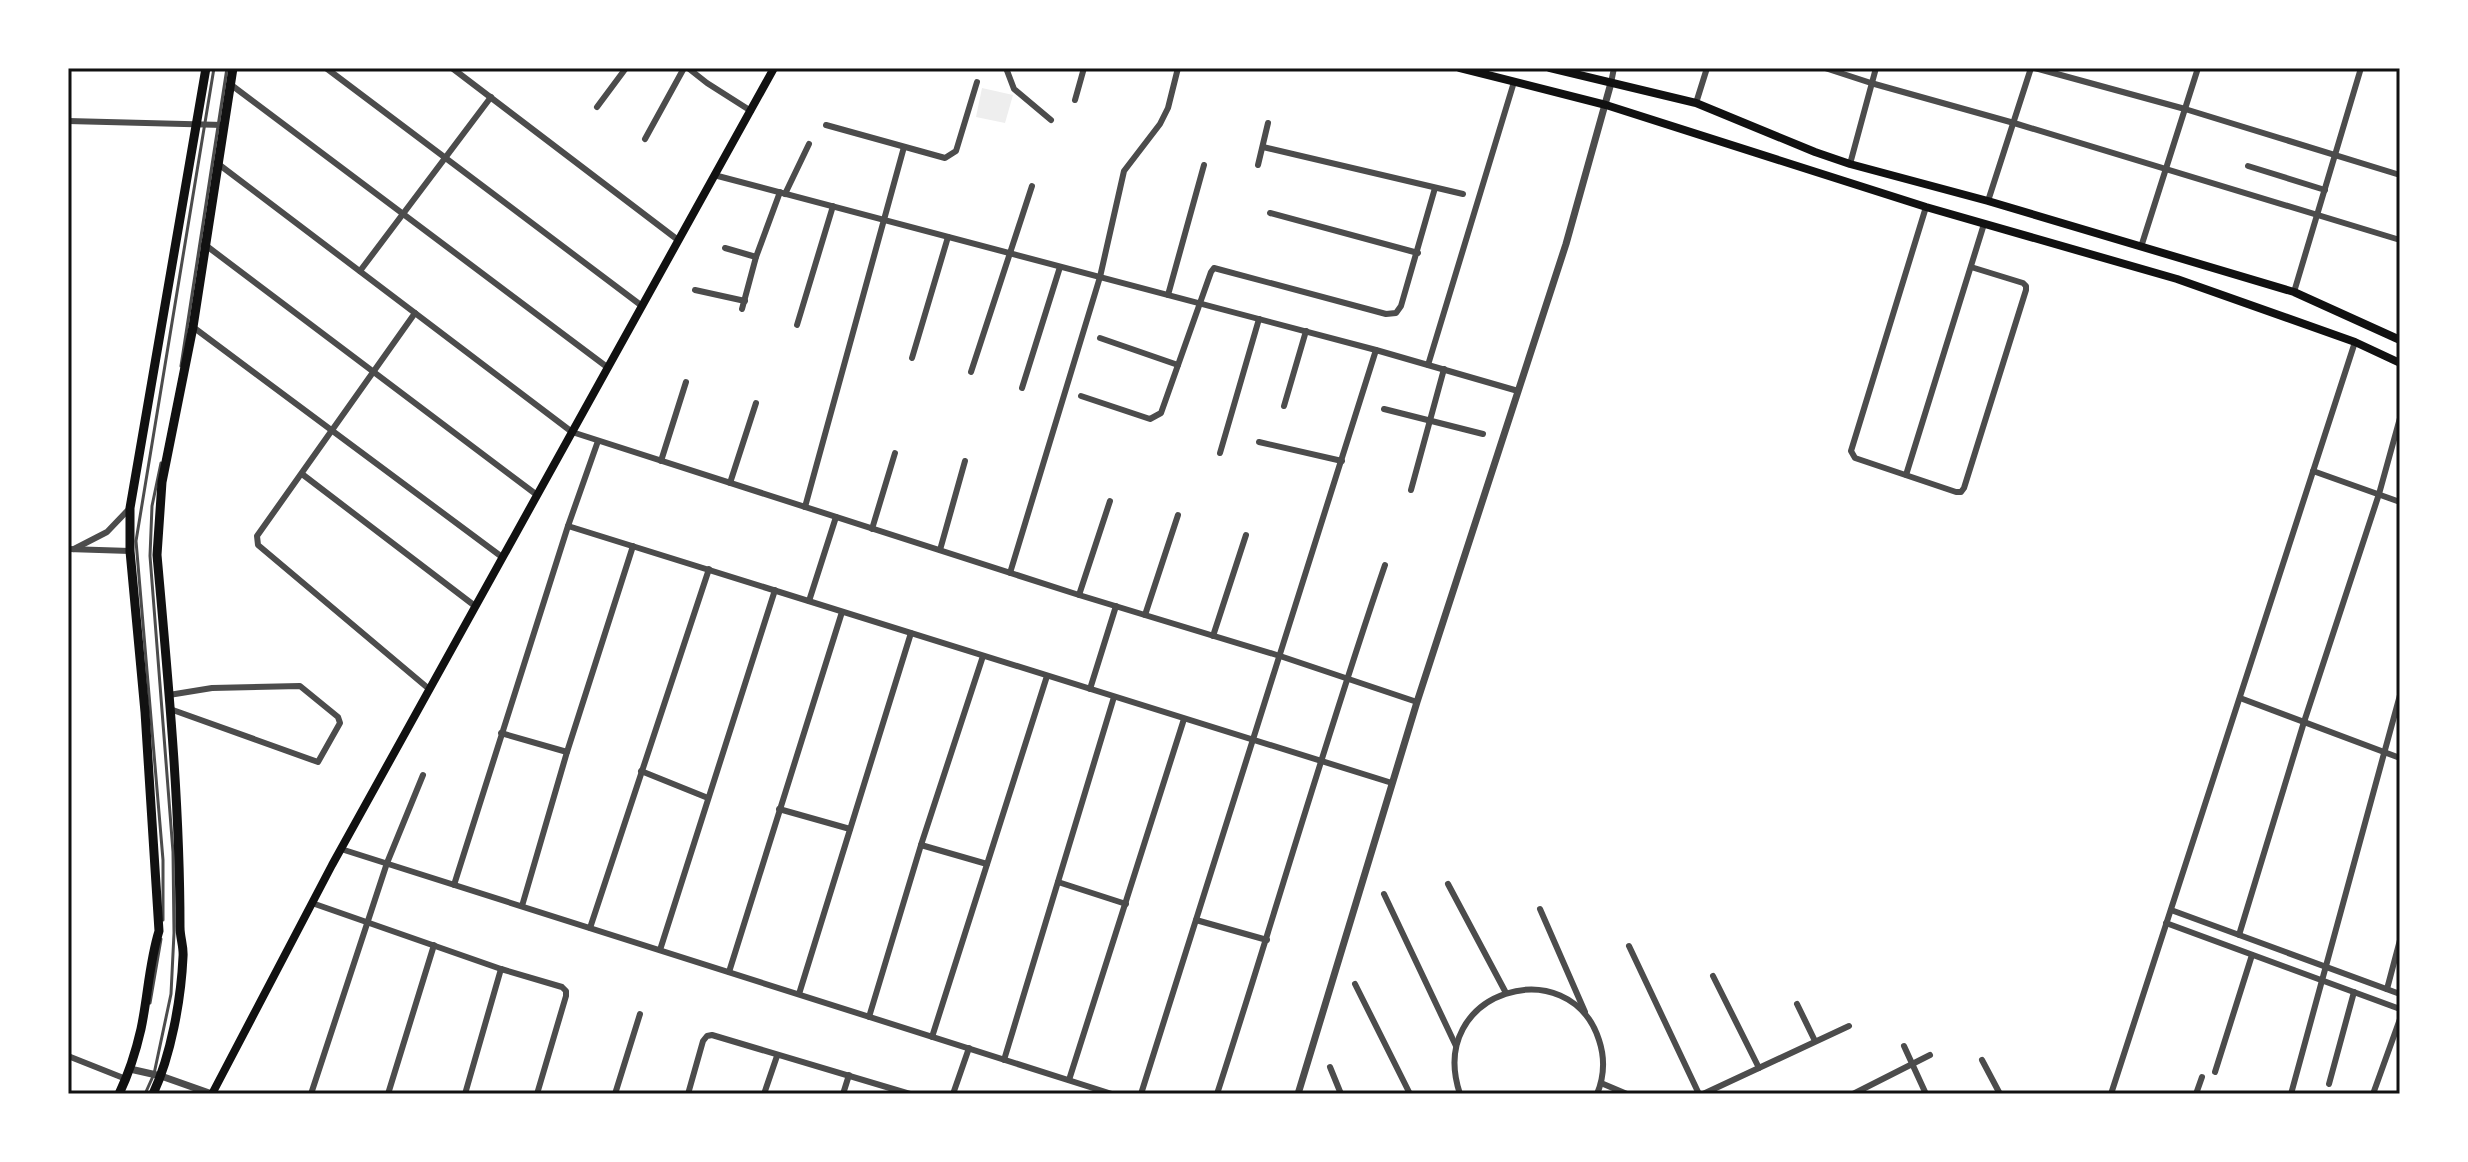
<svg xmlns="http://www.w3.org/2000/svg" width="2468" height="1162" font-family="'Space Grotesk',sans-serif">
<rect width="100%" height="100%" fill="#fff"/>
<path fill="#eee" d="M982,88L1013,95L1005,123L976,117Z"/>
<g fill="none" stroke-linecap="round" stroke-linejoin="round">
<g stroke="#4c4c4c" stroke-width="3">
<path d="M181,366L227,68"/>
<path d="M163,920V860L136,541L214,68"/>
<path d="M150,1003L161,939"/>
<path d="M145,1094L154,1074L171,994L174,933L173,852L150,556L152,506L161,463"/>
</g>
<g stroke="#4c4c4c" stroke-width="6">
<path d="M326,68L642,306"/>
<path d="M452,68L678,240"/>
<path d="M688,68L707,83L751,111"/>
<path d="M1006,68L1014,89L1051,120"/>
<path d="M1825,68L1871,83L2014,123L2400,240"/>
<path d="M2035,68L2185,109L2400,175"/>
<path d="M1611,83L1614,68"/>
<path d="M230,84L607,367"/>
<path d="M1075,100L1084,68"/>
<path d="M1696,103L1707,68"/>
<path d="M597,107L626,68"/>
<path d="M68,121L223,125"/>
<path d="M826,125L945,158L956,151L977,82"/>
<path d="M645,139L684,68"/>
<path d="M1263,147L1463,194"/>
<path d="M217,163L572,432L1079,595L1280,656L1417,702"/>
<path d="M1850,164L1876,68"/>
<path d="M1258,165L1268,123"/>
<path d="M2248,166L2325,190"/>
<path d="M714,175L1376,350L1518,391"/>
<path d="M785,194L809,144"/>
<path d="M1988,201L2031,68"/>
<path d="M1926,207L1851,451L1855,458L1956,492H1961L1964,488L2026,290V286L2023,283L1971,267"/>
<path d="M1270,213L1418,253"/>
<path d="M204,244L537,495"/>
<path d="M2141,247L2198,68"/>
<path d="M725,248L756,257"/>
<path d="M360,271L491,97"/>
<path d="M695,290L745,301"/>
<path d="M2294,292L2361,68"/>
<path d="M1168,295L1204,165"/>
<path d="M742,309L756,257L780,192"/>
<path d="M415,313L257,536L258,545L429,689"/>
<path d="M797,325L833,206"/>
<path d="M193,327L502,557"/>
<path d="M1100,338L1178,365"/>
<path d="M912,358L948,237"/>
<path d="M1428,365L1514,82"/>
<path d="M971,372L1032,186"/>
<path d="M1022,388L1060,267"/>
<path d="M1081,396L1150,419L1161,413L1211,272L1214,268L1386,314L1396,313L1401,306L1435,188"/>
<path d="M1284,406L1306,331"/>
<path d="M1384,409L1483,434"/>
<path d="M1259,442L1342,461"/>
<path d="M1220,453L1259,319"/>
<path d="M661,461L686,382"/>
<path d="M2313,471L2400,502"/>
<path d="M302,474L475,606"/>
<path d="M1906,475L1984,224"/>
<path d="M730,483L756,403"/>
<path d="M1411,490L1444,369"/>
<path d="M805,507L904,147"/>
<path d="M568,526L1392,783"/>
<path d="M872,529L895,453"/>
<path d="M68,549L130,551"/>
<path d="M74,549L107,532L130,508"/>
<path d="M940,550L965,461"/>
<path d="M1010,573L1100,277L1124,171L1160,124L1168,108L1178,68"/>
<path d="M1079,595L1110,501"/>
<path d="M809,601L836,517"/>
<path d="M1145,615L1178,515"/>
<path d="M1213,636L1246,535"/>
<path d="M1090,689L1116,606"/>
<path d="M169,695L212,688L300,686L338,717L340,723L318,762L170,709"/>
<path d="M2240,698L2400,758"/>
<path d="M501,733L567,752"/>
<path d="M641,771L708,798"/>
<path d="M779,809L850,829"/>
<path d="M921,845L987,864"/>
<path d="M341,849L1112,1094"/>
<path d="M1058,882L1126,904"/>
<path d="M1448,884L1506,993"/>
<path d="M454,885L568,526L598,441"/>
<path d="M1384,894L1456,1046"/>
<path d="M312,903L501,969L562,987L566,991V996L537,1094"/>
<path d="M522,906L567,752L633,546"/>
<path d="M1540,909L1585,1012"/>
<path d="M2171,910L2400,994"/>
<path d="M1196,920L1267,940"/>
<path d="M2166,923L2400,1009"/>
<path d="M590,928L709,569"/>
<path d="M2239,935L2304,722L2379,494L2400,418"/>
<path d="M1629,946L1699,1094"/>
<path d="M660,950L775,590"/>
<path d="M729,972L842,612"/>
<path d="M1713,976L1759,1068"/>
<path d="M1355,984L1410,1094"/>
<path d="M2387,989L2400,940"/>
<path d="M799,994L911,633"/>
<path d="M1797,1004L1815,1041"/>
<path d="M869,1017L921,845L983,656"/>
<path d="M932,1037L1047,676"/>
<path d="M1904,1046L1926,1094"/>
<path d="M68,1056L126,1079"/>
<path d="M1004,1060L1114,697"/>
<path d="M1982,1060L2000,1094"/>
<path d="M1330,1067L1341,1094"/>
<path d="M2215,1072L2252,955"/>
<path d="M1069,1080L1184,719"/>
<path d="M1601,1083L1627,1094"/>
<path d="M2329,1084L2354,992"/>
<path d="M311,1094L387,863L423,775"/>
<path d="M388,1094L434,945"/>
<path d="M465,1094L501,969"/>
<path d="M615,1094L640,1014"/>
<path d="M688,1094L703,1041L707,1036L712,1035L910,1094"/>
<path d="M764,1094L777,1056"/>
<path d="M843,1094L849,1075"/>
<path d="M953,1094L969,1048"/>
<path d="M1141,1094L1376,350"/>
<path d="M1217,1094C1274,918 1325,740 1385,565"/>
<path d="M1460,1094C1425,990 1570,949 1599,1040C1605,1058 1604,1077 1597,1094"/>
<path d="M1703,1094L1849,1026"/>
<path d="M1853,1094L1930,1055"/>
<path d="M2111,1094L2355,342"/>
<path d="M2196,1094L2202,1077"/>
<path d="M2291,1094L2400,695"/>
<path d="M2373,1094L2400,1019"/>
</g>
<g stroke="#4c4c4c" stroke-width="7">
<path d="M130,1069L161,1076L212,1094"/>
<path d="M1298,1094L1417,702L1566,244L1611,83"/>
</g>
<g stroke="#111" stroke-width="8">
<path d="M1460,68L1606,105L1926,207L2177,279L2355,342L2400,363"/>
<path d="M1550,68L1696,103L1815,152L1850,164L1988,201L2294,292L2400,340"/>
<path d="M212,1094L332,865L774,68"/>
</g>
<g stroke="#111" stroke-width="9">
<path d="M119,1094C129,1073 136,1051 141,1029C148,996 149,963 159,931L145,712L130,551V508L206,68"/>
<path d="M153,1094C171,1055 181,1000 183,957C184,947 180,938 180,927C180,803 168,679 157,555L162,482L193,327L233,68"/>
</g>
</g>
<rect width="2468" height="1162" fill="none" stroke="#ffffff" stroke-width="140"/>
<rect x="70" y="70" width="2328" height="1022" fill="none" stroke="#111" stroke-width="3"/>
</svg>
